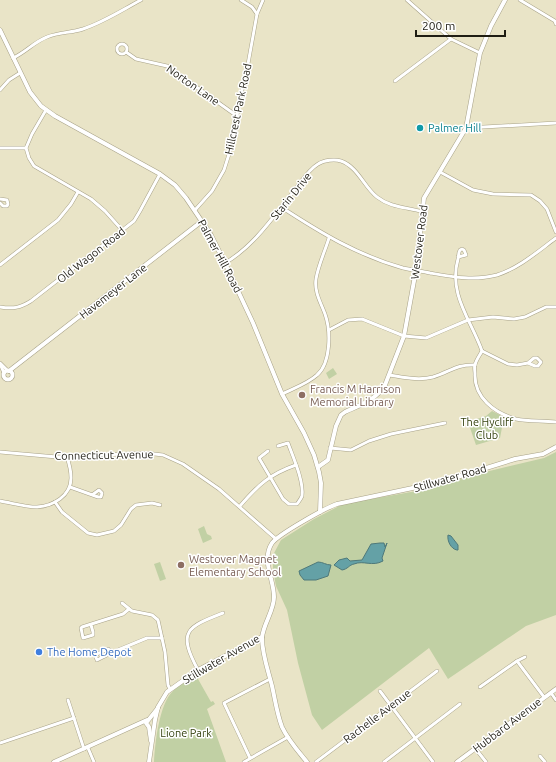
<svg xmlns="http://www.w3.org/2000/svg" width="556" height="762" font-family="Ubuntu,sans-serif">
<rect width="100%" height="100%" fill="#e9e4c7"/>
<g fill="#c1d0a4">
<path d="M333,368L337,374L329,379L326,373Z"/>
<path d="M492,411L504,417L500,438L476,445L468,422L486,416Z"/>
<path d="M556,452V615L526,626L448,679L429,648L322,730L312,715L298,663L287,610L276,586L273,570V555L281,540L314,519L343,504L428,489L477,474L544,458Z"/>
<path d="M204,526L207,534L211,536L212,539L203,543L198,529Z"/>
<path d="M160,562L166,579L160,581L154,564Z"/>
<path d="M199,675L200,677L198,679L211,702L213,701L215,704L207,709L226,762H154C155,744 159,704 173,691C180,684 190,679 199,675Z"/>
</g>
<g fill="#64a1a6" stroke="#4f797a">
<path d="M448,535L451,536L458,545V550H457C451,549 447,541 448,535Z"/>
<path d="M380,543H384L385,547L387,543L382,558L383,561C372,567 364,560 354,564C349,565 348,569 342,570L334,565L339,560L347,558L350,561L362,560L371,544Z"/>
<path d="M318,562C323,562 326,565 331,565L328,576L316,580H304L300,575L299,571Z"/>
</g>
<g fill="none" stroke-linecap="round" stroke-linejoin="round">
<defs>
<g id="street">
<path d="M241,0L252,7L257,14"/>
<path d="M407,0L451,39L480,53"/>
<path d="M520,0L555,21L556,24"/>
<circle cx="122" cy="49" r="5"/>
<path d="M126,52L136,59L167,66L237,116"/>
<path d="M13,58C26,52 34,42 47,37C59,32 71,33 83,29C104,22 122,10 141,0"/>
<path d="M395,81L451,39"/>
<path d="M0,90L9,80L20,73"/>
<path d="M46,110L32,134L26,148L29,158L34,166L91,199L105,211L122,230"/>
<path d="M466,128L556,123"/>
<path d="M0,148H26"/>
<path d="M440,172L473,190L493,194L531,195L540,201L547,209L556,232"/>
<path d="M0,199L7,200L8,204L7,206H3L0,203"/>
<path d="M281,207C321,233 357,255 403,268C412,270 421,271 430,273C453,277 474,281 497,275C519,268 537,252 556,238"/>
<path d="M195,210L212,191L224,170L230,151L234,139L239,101L246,75L257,14L263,0"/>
<path d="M458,257L466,255L464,250L462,249L460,250C458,253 459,256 458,259C448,294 471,320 482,351C480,355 476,360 475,365C474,367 475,371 475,374C474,397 494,413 516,419C529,422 543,420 556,422"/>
<path d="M225,263C254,246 273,217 294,191C301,182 308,170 318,164C324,160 335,159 341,161C358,167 364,187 377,197C391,208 407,207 423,212"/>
<path d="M0,265L58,220L71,204L78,192"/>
<path d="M0,307C13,309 20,308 31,301L134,221L140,211L160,174"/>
<path d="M329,330L348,320L362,319L404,336L426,338L468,320L493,317L514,319L525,317L546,307H556"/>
<path d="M482,351L508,364L517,365L528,363L535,366H538L541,362L537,358H534L528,363"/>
<path d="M0,363L8,371"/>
<path d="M1,366L4,373"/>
<path d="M389,375C403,377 418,381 433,377C450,372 456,364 475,365"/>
<path d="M282,394C294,388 307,384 317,375C331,363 331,331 325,314C321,303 314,292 316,279C318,266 325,251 329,238"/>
<path d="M330,448L351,450L369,441L391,434L445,423"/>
<path d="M268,451L259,458L283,499L289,504H297C299,501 301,499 302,496C304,481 293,457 288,443L278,446"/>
<path d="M0,452L57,457L146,453L163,455L183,464L219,489L276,539"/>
<path d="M70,487L98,497H101L102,493L99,490L92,495"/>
<path d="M0,501C12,503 25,507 37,507C53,506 71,496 71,478C71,471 69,463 67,457"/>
<path d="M55,502L62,512L88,533L97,535L114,531L121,525L131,509L136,505L152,503L160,505"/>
<path d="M240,506C258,485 270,474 296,465"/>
<path d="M122,603L132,611L152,615L158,620L165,652L168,685L170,689"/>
<path d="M91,625L93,632V635L83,638L81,628L82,627L123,614L129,609"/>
<path d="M113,652L97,660L95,655L108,649L113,652L147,638H162"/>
<path d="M525,657L517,661L544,697"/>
<path d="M198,670C177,631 187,627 223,613"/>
<path d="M480,687L517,661"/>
<path d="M380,691L433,762"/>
<path d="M551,693L556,700"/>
<path d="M68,700L84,749"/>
<path d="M0,743L74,718"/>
<path d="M88,748L94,762"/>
<path d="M475,748L486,762"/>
<path d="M540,756L545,762"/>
<path d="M250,758L224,703L270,679"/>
<path d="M244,762L288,737"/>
<path d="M316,762L437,671"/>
<path d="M384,762L460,704"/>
</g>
<g id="secondary">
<path d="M0,30L30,92L41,106L55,116L160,174L175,185L186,198L211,235L225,263L253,323L282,394L304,433L314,455L319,472L321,483L320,512"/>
<circle cx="8" cy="375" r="4.5"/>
<path d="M9,371L202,221"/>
<path d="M318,467L328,460L336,426L341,415L345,412C360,405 376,400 385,385L404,336L416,270L424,198L466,128L480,53L491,26L505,0"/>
<path d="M151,741L149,727L146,723L158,708"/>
<path d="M54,762L147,720"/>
<path d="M149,762L155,720L158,707L167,692L198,670L262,637"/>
<path d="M307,762C298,751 288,740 282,727C277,714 275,699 272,686C268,670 262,654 262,638C263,624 274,611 274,597C274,579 261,560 272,543C279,534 325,508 337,504L441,482L515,459L543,454L556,447"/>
<path d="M457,762L556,689"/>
</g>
</defs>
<use href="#street" stroke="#a8a288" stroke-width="4"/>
<use href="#secondary" stroke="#a8a288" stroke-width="5"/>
<use href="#street" stroke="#fff" stroke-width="3"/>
<use href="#secondary" stroke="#fff" stroke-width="4"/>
</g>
<circle fill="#0f9aa8" stroke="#fff" stroke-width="1.5" cx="420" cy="128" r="4"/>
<g fill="#8d6e63" stroke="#fff" stroke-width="1.5">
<circle cx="302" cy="395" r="4"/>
<circle cx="181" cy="565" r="4"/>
</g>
<circle fill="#3f7fe0" stroke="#fff" stroke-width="1.5" cx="39" cy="652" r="4"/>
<g text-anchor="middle" stroke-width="3" stroke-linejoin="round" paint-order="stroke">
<g font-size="11" fill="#1f1d13" stroke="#fff">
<text transform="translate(193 85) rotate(35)" y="4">Norton Lane</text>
<text transform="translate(238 109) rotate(-78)" y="4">Hillcrest Park Road</text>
<text transform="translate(291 196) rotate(-51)" y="4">Starin Drive</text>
<text transform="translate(419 242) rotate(-83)" y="4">Westover Road</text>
<text transform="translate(91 255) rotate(-38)" y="4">Old Wagon Road</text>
<text transform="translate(220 256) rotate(62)" y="4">Palmer Hill Road</text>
<text transform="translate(113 291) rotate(-38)" y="4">Havemeyer Lane</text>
<text transform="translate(104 455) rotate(-1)" y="4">Connecticut Avenue</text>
<text transform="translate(450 478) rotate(-16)" y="4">Stillwater Road</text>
<text transform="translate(221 659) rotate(-30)" y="4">Stillwater Avenue</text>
<text transform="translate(377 716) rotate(-37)" y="4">Rachelle Avenue</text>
<text transform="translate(507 725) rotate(-37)" y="4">Hubbard Avenue</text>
</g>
<g font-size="11" fill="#0d838f" stroke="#fff" text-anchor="start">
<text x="428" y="132">Palmer Hill</text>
</g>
<g font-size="11" fill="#785e54" stroke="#fff" text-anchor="start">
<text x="310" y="393">Francis M Harrison<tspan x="310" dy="13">Memorial Library</tspan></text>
<text x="189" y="563">Westover Magnet<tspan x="189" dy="13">Elementary School</tspan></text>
</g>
<g font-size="11" fill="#33400d" stroke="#fff">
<text x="487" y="426">The Hycliff<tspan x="487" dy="13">Club</tspan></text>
<text x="186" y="737">Lione Park</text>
</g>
<g font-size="11" fill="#366cbe" stroke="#fff" text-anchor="start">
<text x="47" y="656">The Home Depot</text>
</g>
</g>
<path d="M416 30v6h89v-6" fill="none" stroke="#1f1d13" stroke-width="2"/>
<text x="422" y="30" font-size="12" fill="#1f1d13" stroke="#ffffff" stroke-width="3" paint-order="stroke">200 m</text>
</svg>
